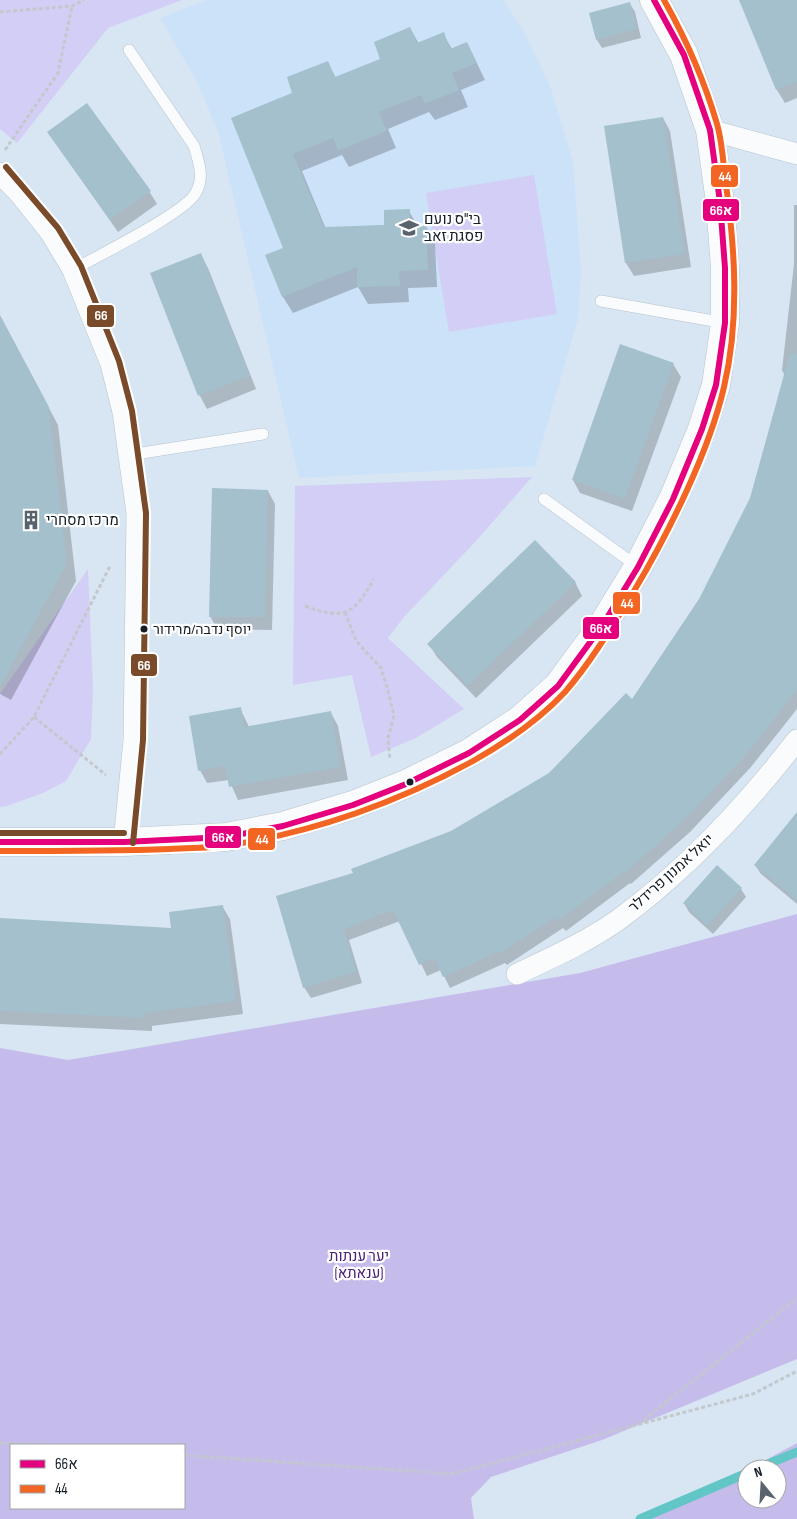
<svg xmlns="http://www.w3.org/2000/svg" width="797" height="1519" font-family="'Sofia Sans Condensed',Heebo,sans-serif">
<rect width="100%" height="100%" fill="#d8e6f3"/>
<path fill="#cbe2f8" d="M207,0H503L523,30L550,86L573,161L581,272L578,319L535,466L299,478L218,131L196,80L160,18Z"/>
<g fill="#d3cef5">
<path d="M0,0H182L108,28L17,143L0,129Z"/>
<path d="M534,175L557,314L449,332L426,193Z"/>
<path d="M532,477L476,541L404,617L388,638L464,709L416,738L371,757L352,675L293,685L295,486Z"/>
<path d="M88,569L93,689L91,739L66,781L43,793L7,806L0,807V694Z"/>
</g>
<g fill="#c5bcec" fill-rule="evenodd">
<path d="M797,914V1359L602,1440L491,1477L471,1498L474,1519H0V1048L68,1060L580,973ZM11,1445H184V1508H11Z"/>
<path d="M797,1443V1519H636L698,1496L747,1470V1499H777V1469H749Z"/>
</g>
<g fill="#0003">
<path d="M740,0H797V98L785,103L777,90Z"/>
<path d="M630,4L635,12L641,38L602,48L597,40Z"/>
<path d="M410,28L419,44L443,34L452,49L467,43L485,80L461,90L468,107L435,120L429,112L388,129L396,148L349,167L342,155L302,171L326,229L386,226L409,211L418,227L426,226L435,243L437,287L408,288L409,302L368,304L358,287L293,313L283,297L266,256L285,248L294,93L327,62L336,78L382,59Z"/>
<path d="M663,118L670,131L691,267L634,276L626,263L606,127Z"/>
<path d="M48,132L149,191L157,204L118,232Z"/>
<path d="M794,205H797V709L751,767L690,832L631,884L630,883L566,931L563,928L507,965L505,963L450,988L441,970L427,976L400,921L349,940L362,983L311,998L304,987L354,874L451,832L549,774L632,701L700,599L751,498L785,376L782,370L794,264Z"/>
<path d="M201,255L208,268L256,389L207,409L200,396L151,274Z"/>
<path d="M0,317L58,425L76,581L11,700L0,694Z"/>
<path d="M673,364L681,377L632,511L580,493L573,480Z"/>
<path d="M268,491L275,504L272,630L217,629L210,616Z"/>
<path d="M575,582L582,596L476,698L437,657L429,644Z"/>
<path d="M240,708L249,727L331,713L338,726L348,780L238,800L229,780L207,783L200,770Z"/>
<path d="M797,818V904L761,874L755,865Z"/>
<path d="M741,889L746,897L713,934L689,912L684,903Z"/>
<path d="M222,906L230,919L243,1014L152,1026V1031L0,1024V920L173,929Z"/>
</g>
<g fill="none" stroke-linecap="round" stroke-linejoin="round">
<g stroke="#62c6c7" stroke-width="9">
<path d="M756,1469L797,1452"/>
<path d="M640,1519L747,1473"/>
</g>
</g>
<g fill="#a3c0cc">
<path d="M739,0H797V82L776,90Z"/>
<path d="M630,2L637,29L596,40L589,13Z"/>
<path d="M410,27L417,43L444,32L450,49L467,42L477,63L452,73L459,90L425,104L421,95L379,112L387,131L338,151L333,138L293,154L324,227L384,225V210L410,209V225H426L428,270L399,271L400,286L357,287V267L282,297L265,255L283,248L231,118L292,93L287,77L328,61L335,77L380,59L374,42Z"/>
<path d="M87,103L151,191L110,220L47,132Z"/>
<path d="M663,117L685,254L625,263L604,126Z"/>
<path d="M201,253L250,376L198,396L150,273Z"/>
<path d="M0,315L49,407L67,563L0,687Z"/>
<path d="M620,344L674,363L625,499L572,480Z"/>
<path d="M790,353L797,354V690L745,756L685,819L624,874L623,872L558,921L556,917L499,954L498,952L443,977L434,958L419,965L393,910L344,929L356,972L303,988L276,896L353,873L351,869L451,831L549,773L626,693L632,699L699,599L750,498Z"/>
<path d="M212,488L268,490L265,617H209Z"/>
<path d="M535,540L576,582L468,686L427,644Z"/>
<path d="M241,707L244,727L331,711L341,767L229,787L225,766L198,771L189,716Z"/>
<path d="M797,812V900L754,865Z"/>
<path d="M717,865L742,888L707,926L683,903Z"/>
<path d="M223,905L236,1001L145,1013V1018L0,1011V918L171,928L169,912Z"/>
</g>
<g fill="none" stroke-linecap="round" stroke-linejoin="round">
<defs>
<g id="service">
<path d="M73,270C97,256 183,214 195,194C205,179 199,162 194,146L129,50"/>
<path d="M601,301L725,323"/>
<path d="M129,455L263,434"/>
<path d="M544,499L638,567"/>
</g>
<g id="minor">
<path d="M710,130L797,154"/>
<path d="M0,173L20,194L51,233L73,270L111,364L123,412L137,513L134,740L124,842"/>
<path d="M517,974C551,958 587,942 618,920C686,870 746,806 797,740"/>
</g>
<path id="tertiary" d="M0,842H124L226,837L283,826L353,805L406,784L469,753L520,720L558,686L602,626L638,567L673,499L702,429L716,385L725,323V268L720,202L710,130L684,55L654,0"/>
</defs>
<use href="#service" stroke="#b7c2cc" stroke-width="12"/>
<use href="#minor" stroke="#b7c2cc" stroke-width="22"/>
<use href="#tertiary" stroke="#b7c2cc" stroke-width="29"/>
<g stroke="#c3c8cd" stroke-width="3" stroke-dasharray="4 2.5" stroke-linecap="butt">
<path d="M0,12L72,6L84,0"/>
<path d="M5,150L58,73L72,6"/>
<path d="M305,606C345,621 354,614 374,579"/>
<path d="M345,612L356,641L381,668L388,691L394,715L388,738L390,760"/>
<path d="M34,717L106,775"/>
<path d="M0,754L34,717L110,566"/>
<path d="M639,1424L797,1298"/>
<path d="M0,1443L46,1445"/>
<path d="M184,1455L452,1474L753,1394L797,1371"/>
</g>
<use href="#service" stroke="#f9fbfd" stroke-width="11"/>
<use href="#minor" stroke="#f9fbfd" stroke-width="21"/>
<use href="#tertiary" stroke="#f9fbfd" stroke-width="28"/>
<defs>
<path id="bus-1" d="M0,842H124L226,837L283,826L353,805L406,784L469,753L520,720L558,686L602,626L638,567L673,499L702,429L716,385L725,323V268L720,202L710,130L684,55L654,0"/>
<path id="bus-2" d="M0,851C57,851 113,851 170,849C190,848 211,848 230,845C314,832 399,802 473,761C505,743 540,719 565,692C591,662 613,625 634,591C668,534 709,452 724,387C740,319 735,246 725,178C723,160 722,141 717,124C704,79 687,41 664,0"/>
<g id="bus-3">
<path d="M6,167L58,228L81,266L119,361L132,411L146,513L143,740L133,843"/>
<path d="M0,833H124"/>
</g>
</defs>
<use href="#bus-1" stroke="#fff" stroke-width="10"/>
<use href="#bus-2" stroke="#fff" stroke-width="10"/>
<use href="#bus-3" stroke="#fff" stroke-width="10"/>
<use href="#bus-1" stroke="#e5007d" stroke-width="6"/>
<use href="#bus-2" stroke="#f26522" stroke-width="6"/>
<use href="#bus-3" stroke="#7a4b2a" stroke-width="6"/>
</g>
<defs>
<symbol id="school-bare" viewBox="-9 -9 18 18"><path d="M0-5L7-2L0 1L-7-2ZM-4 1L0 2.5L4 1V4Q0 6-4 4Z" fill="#59636e" stroke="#fff" stroke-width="2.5" paint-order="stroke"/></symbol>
<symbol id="building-bare" viewBox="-9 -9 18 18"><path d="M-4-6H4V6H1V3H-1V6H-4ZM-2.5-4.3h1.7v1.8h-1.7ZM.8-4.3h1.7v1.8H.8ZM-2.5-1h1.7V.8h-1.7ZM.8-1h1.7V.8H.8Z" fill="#59636e" stroke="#fff" stroke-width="2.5" paint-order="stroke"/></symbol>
</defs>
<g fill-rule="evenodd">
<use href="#school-bare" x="395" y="214" width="28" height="28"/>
<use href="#building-bare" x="17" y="506" width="28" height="28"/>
</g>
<g fill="#141d26" stroke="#fff" stroke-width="2">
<circle cx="144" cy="629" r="4.5"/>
<circle cx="410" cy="782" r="4.5"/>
</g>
<g text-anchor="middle" stroke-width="4.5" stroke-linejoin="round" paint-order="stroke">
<g font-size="14" fill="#141d26" stroke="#fff" text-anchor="start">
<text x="153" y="634">יוסף נדבה/מרידור</text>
</g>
<g font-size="15" fill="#141d26" stroke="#fff" text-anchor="start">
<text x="424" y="224">בי"ס נועם<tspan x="424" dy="17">פסגת זאב</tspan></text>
<text x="46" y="525">מרכז מסחרי</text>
</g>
<g font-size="15" fill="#141d26" stroke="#fff">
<text transform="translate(671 873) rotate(-42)" y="5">יואל אמנון פרידלר</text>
</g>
<g font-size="15" fill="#4a2179" stroke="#fff">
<text x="359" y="1261">יער ענתות<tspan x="359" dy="17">(ענאתא)</tspan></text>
</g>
</g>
<g stroke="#fff" stroke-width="2">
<rect x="710" y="164" width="29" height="24" rx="5" fill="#f26522"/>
<rect x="702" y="198" width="38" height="24" rx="5" fill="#e5007d"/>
<rect x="86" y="304" width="29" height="24" rx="5" fill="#7a4b2a"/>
<rect x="612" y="591" width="29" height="24" rx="5" fill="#f26522"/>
<rect x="582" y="616" width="38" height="24" rx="5" fill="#e5007d"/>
<rect x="130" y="653" width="28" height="24" rx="5" fill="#7a4b2a"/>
<rect x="204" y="825" width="38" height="24" rx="5" fill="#e5007d"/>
<rect x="247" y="827" width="29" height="24" rx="5" fill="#f26522"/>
</g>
<g font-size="14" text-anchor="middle" font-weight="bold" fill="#fff">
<text x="725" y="181">44</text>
<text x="721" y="215">66א</text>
<text x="101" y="320">66</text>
<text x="627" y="608">44</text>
<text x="601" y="633">66א</text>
<text x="144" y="670">66</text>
<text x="223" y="842">66א</text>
<text x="262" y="844">44</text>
</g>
<rect x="10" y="1444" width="175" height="65" fill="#ffffff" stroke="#a1a5a8"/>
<rect x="20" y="1460" width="25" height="8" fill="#e5007d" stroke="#a1a5a8"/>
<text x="55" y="1469" font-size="15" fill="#141d26">66א</text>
<rect x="20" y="1485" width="25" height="8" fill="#f26522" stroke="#a1a5a8"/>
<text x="55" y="1494" font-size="15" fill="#141d26">44</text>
<g transform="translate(762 1484) rotate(342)"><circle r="24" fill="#ffffff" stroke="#a1a5a8"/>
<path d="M0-4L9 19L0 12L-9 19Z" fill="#59636e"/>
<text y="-8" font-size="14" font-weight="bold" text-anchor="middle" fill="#141d26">N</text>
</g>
</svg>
